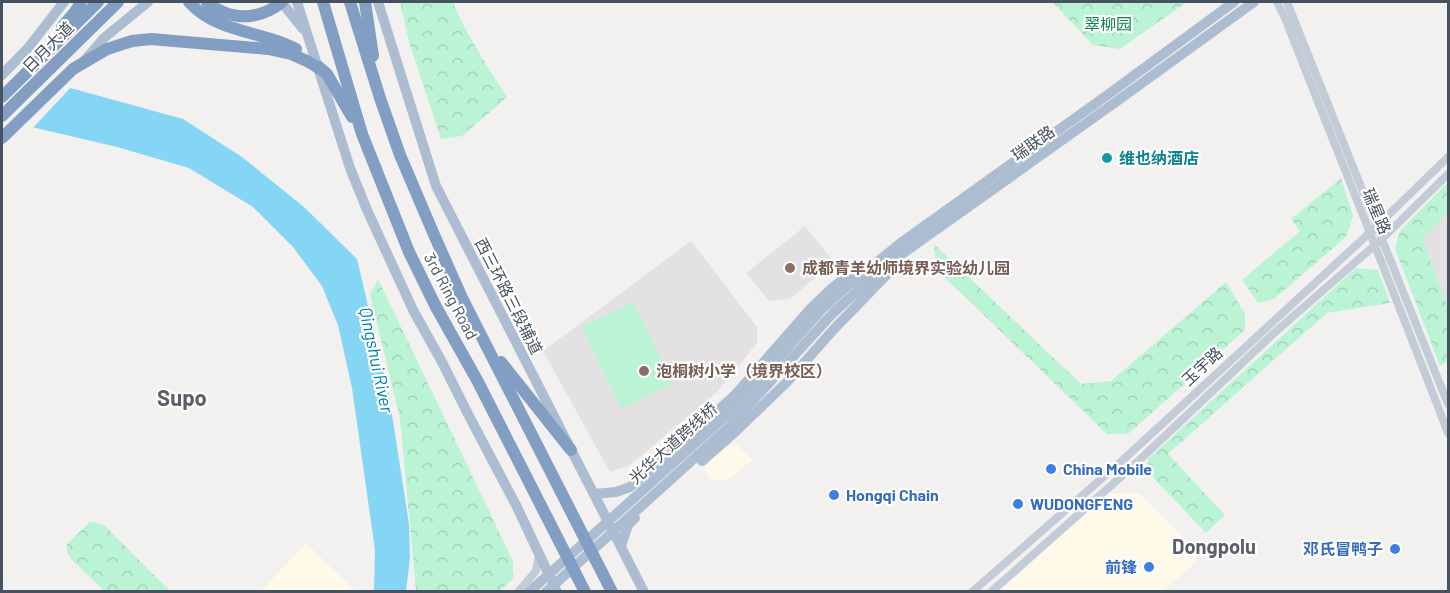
<svg xmlns="http://www.w3.org/2000/svg" width="1450" height="593" font-family="Barlow,'Noto Sans SC',sans-serif">
<defs>
<pattern id="forest-crowns" width="20" height="18" patternUnits="userSpaceOnUse" patternTransform="scale(1.5)"><rect width="20" height="18" fill="#bbf4d4"/><path d="M2 6a3 3 0 1 1 6 0M12 15a3 3 0 1 1 6 0" fill="none" stroke="#a2d3b8"/></pattern>
</defs>
<rect width="100%" height="100%" fill="#f3f0f0"/>
<g fill="#fef9e9">
<path d="M738,445L752,460L729,479L713,481L702,468L725,447Z"/>
<path d="M1109,493L1140,494L1196,550V562L1163,591L998,592Z"/>
<path d="M306,543L355,591H261Z"/>
</g>
<g fill="#e4e1e2">
<path d="M1448,212V308L1422,238Z"/>
<path d="M805,226L834,262L790,299L769,301L746,273Z"/>
<path d="M691,241L757,327V343L718,391L630,465L610,472L543,351Z"/>
</g>
<g fill="url(#forest-crowns)">
<path d="M400,2H453C467,36 487,66 507,97L462,136L441,139L409,42Z"/>
<path d="M1052,2H1187L1120,49L1093,45Z"/>
<path d="M1341,178L1353,216L1346,237L1274,299L1258,303L1242,280L1300,231L1291,219Z"/>
<path d="M1448,182V212L1422,238L1448,308V361L1440,366L1395,249L1400,231Z"/>
<path d="M934,244L1081,384L1111,381L1226,282L1245,314V330L1128,434H1107L936,269Z"/>
<path d="M1356,268L1378,270L1390,303L1327,313L1168,454L1225,515L1206,533L1148,472V459Z"/>
<path d="M378,279L513,561V579L500,591H416L400,418L370,295Z"/>
<path d="M90,522H95L105,526L170,591H104L71,559L67,552V544Z"/>
</g>
<path fill="#bbf4d4" d="M633,302L673,383L621,409L581,327Z"/>
<path fill="#84d6f4" d="M2,72L74,89L183,119L242,157L304,207L357,259L389,395L409,524L410,558L406,591H374L375,550L352,388L338,325L322,286L293,247L253,207L189,168L117,147L2,120Z"/>
<path fill="#f3f0f0" d="M2,69L73,85L31,130L2,123Z"/>
<g fill="none" stroke-linecap="round" stroke-linejoin="round">
<g stroke="#c2cbd6" stroke-width="8">
<path d="M1277,2L1285,18C1339,156 1395,294 1448,433"/>
<path d="M1287,2L1448,404"/>
<path d="M518,592L536,571L539,554"/>
<path d="M972,592L1124,459L1377,226L1448,157"/>
<path d="M991,592L1132,467L1273,334L1383,238L1448,174"/>
</g>
<g stroke="#adbdd1" stroke-width="10">
<path d="M277,2L283,4L303,29"/>
<path d="M297,2L350,168L367,210L413,310L442,362L469,416L517,507L557,592"/>
<path d="M378,2L436,186L644,592"/>
<path d="M85,60L104,38L148,2"/>
<path d="M2,75L28,48L64,2"/>
<path d="M702,461L734,433L787,382L834,329L900,261"/>
<path d="M594,494L616,492L630,487L670,454L735,395L811,308L831,289L860,266"/>
<path d="M621,546L628,525L635,518"/>
<path d="M529,592L728,414L825,306L845,288L902,242L1106,96L1234,2"/>
<path d="M546,592L729,427L833,313L885,266L1113,104L1254,2"/>
</g>
<g stroke="#839ec3" stroke-width="12">
<path d="M189,2C212,27 243,30 274,40C282,42 289,46 296,49"/>
<path d="M207,2C211,7 217,9 223,12C244,21 266,15 282,2"/>
<path d="M323,2L362,134L409,252L436,307L477,380L585,592"/>
<path d="M350,2L380,98L400,155L435,237L462,298L612,592"/>
<path d="M365,2L373,56"/>
<path d="M62,27L75,12L81,2"/>
<path d="M319,67L327,74L352,117"/>
<path d="M2,97L98,2"/>
<path d="M2,116L118,2"/>
<path d="M2,138L73,69L107,49L132,41L151,39L268,49L291,54L307,61L325,72"/>
<path d="M501,362L571,450"/>
</g>
</g>
<circle fill="#0f9aa8" stroke="#fff" stroke-width="2" cx="1107" cy="158" r="6"/>
<g fill="#8d6e63" stroke="#fff" stroke-width="2">
<circle cx="790" cy="268" r="6"/>
<circle cx="644" cy="371" r="6"/>
</g>
<g fill="#3f7fe0" stroke="#fff" stroke-width="2">
<circle cx="1051" cy="469" r="6"/>
<circle cx="834" cy="495" r="6"/>
<circle cx="1018" cy="504" r="6"/>
<circle cx="1395" cy="549" r="6"/>
<circle cx="1149" cy="567" r="6"/>
</g>
<g text-anchor="middle" stroke-width="4.5" stroke-linejoin="round" paint-order="stroke">
<g font-size="16" fill="#0e8351" stroke="#fff">
<text x="1108" y="30">翠柳园</text>
</g>
<g font-size="16" fill="#46525f" stroke="#fff">
<text transform="translate(48 47) rotate(-45)" y="6">日月大道</text>
<text transform="translate(1033 143) rotate(-35)" y="6">瑞联路</text>
<text transform="translate(1377 211) rotate(67)" y="6">瑞星路</text>
<text transform="translate(451 296) rotate(62)" y="6">3rd Ring Road</text>
<text transform="translate(509 296) rotate(63)" y="6">西三环路三段辅道</text>
<text transform="translate(1202 366) rotate(-43)" y="6">玉宇路</text>
<text transform="translate(673 443) rotate(-42)" y="6">光华大道跨线桥</text>
</g>
<g font-size="16" font-weight="bold" fill="#0d838f" stroke="#fff" text-anchor="start">
<text x="1119" y="164">维也纳酒店</text>
</g>
<g font-size="16" font-weight="bold" fill="#785e54" stroke="#fff" text-anchor="start">
<text x="802" y="274">成都青羊幼师境界实验幼儿园</text>
<text x="656" y="377">泡桐树小学（境界校区）</text>
</g>
<g font-size="16" font-weight="bold" fill="#366cbe" stroke="#fff" text-anchor="start">
<text x="1063" y="475">China Mobile</text>
<text x="846" y="501">Hongqi Chain</text>
<text x="1030" y="510">WUDONGFENG</text>
<text x="1383" y="555" text-anchor="end">邓氏冒鸭子</text>
<text x="1137" y="573" text-anchor="end">前锋</text>
</g>
<g font-size="18" font-style="italic" fill="#017fb0" stroke="#fff">
<text transform="translate(376 360) rotate(78)" y="6">Qingshui River</text>
</g>
<g font-size="20" font-weight="bold" fill="#5c5f66" stroke="#fff">
<text x="1214" y="554">Dongpolu</text>
</g>
<g font-size="22" font-weight="bold" fill="#5c5f66" stroke="#fff">
<text x="182" y="406">Supo</text>
</g>
</g>
<rect width="1450" height="593" fill="none" stroke="#46525f" stroke-width="6"/>
</svg>
